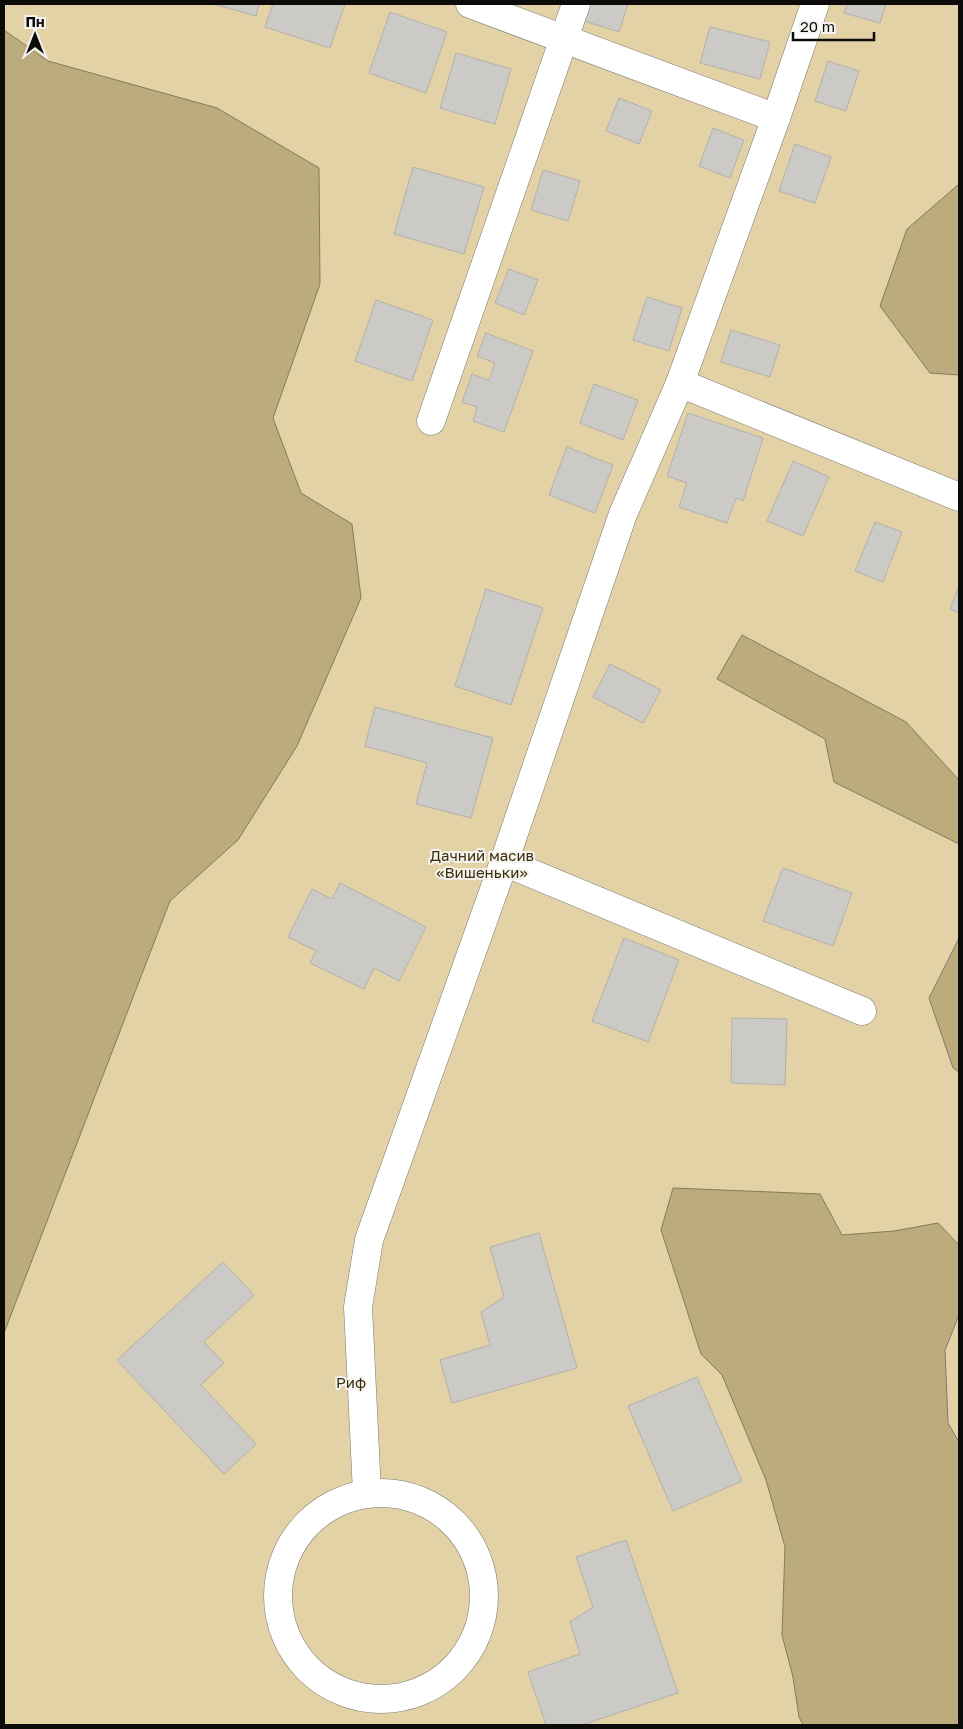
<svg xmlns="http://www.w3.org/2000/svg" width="963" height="1729" font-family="'Golos Text',sans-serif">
<rect width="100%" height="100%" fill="#e7e6e1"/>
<rect fill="#e3d2a6" x="4" y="4" width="955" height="1721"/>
<g fill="#bbab7d" stroke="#867b5a">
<path d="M4,30L48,61L217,108L319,168L320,284L273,418L301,493L352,524L361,598L297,746L238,840L170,901L4,1333Z"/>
<path d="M959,184V375L930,373L880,306L907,229Z"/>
<path d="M742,635L906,722L959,780V844L834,782L825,739L717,679Z"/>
<path d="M959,938V1072L953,1068L929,998Z"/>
<path d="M673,1188L820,1194L842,1235L894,1231L938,1223L959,1245V1315L945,1350L948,1423L959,1442V1725H803L799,1717L793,1677L782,1635L785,1547L766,1480L722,1375L701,1354L661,1230Z"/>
</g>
<g fill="#cccac6" stroke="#b2b0ac">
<path d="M213,4H259L256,16Z"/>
<path d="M273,4H345L330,48L265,27Z"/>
<path d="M586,4H628L619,32L581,20Z"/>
<path d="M847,4H886L880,23L844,13Z"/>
<path d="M390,12L447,32L426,93L369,73Z"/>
<path d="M710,27L770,42L760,79L700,63Z"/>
<path d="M456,53L511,69L495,124L440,108Z"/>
<path d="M828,61L859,71L846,111L815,101Z"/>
<path d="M619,98L652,111L639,144L606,131Z"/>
<path d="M713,128L744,140L730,178L699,166Z"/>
<path d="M795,144L831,157L815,203L779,191Z"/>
<path d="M413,167L484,187L464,254L394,234Z"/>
<path d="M543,170L580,181L568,221L531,210Z"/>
<path d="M509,269L538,280L524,315L495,303Z"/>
<path d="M647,297L682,308L669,351L633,340Z"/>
<path d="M376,300L433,320L412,381L355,361Z"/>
<path d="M731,330L780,345L770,377L721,362Z"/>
<path d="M486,333L533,351L504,432L473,421L477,407L462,402L472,374L489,380L495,363L477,356Z"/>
<path d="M594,384L638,400L623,440L580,423Z"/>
<path d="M688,413L763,438L743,501L736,498L727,523L679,507L687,483L667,476Z"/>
<path d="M567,447L613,465L595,513L549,495Z"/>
<path d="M793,461L829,477L803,536L767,521Z"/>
<path d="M875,522L902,532L883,582L855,571Z"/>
<path d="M959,586V613L950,609Z"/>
<path d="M486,589L543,608L511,705L455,686Z"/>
<path d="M610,664L661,690L643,723L593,697Z"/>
<path d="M375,707L493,738L471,818L416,804L427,763L365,746Z"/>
<path d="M783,868L852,893L833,946L763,921Z"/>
<path d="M340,883L426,927L399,981L374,968L364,989L310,963L316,951L288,937L312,889L332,899Z"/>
<path d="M624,938L679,960L648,1042L592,1021Z"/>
<path d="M732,1018L787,1019L785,1085L731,1083Z"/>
<path d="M539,1233L577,1368L452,1403L440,1360L490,1345L481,1312L504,1297L490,1247Z"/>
<path d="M223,1262L254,1295L204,1342L224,1363L201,1385L256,1444L224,1474L117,1360Z"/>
<path d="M697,1377L742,1481L673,1511L628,1406Z"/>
<path d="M626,1540L678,1693L582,1725H546L528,1672L580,1654L570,1622L593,1607L576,1557Z"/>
</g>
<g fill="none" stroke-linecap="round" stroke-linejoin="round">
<defs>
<g id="minor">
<path d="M470,4L776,118"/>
<path d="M680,383L959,497"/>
<path d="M431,421L576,4"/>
<path d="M504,862L862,1011"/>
<circle cx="381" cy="1596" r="103"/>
<path d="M367,1493L358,1307L369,1240L504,862L623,514L680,383L776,118L815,4"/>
</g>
</defs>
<use href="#minor" stroke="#7b7975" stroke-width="29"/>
<use href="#minor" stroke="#fff" stroke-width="28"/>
</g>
<g text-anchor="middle" stroke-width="4" stroke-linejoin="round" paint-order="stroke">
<g font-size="15" fill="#3c2f09" stroke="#f5f3ef">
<text x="482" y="861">Дачний масив<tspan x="482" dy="17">«Вишеньки»</tspan></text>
<text x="351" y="1388">Риф</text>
</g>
</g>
<rect width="963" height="1729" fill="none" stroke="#0c0b0a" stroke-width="10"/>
<g transform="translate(35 35)" stroke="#f5f3ef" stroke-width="4" paint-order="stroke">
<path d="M0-4L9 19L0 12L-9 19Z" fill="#0c0b0a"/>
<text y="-8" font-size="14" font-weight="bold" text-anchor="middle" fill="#0c0b0a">Пн</text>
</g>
<path d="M793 32v8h81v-8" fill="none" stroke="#0c0b0a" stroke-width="2.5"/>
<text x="800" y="32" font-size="15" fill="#0c0b0a" stroke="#f5f3ef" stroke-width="4" paint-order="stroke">20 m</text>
</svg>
